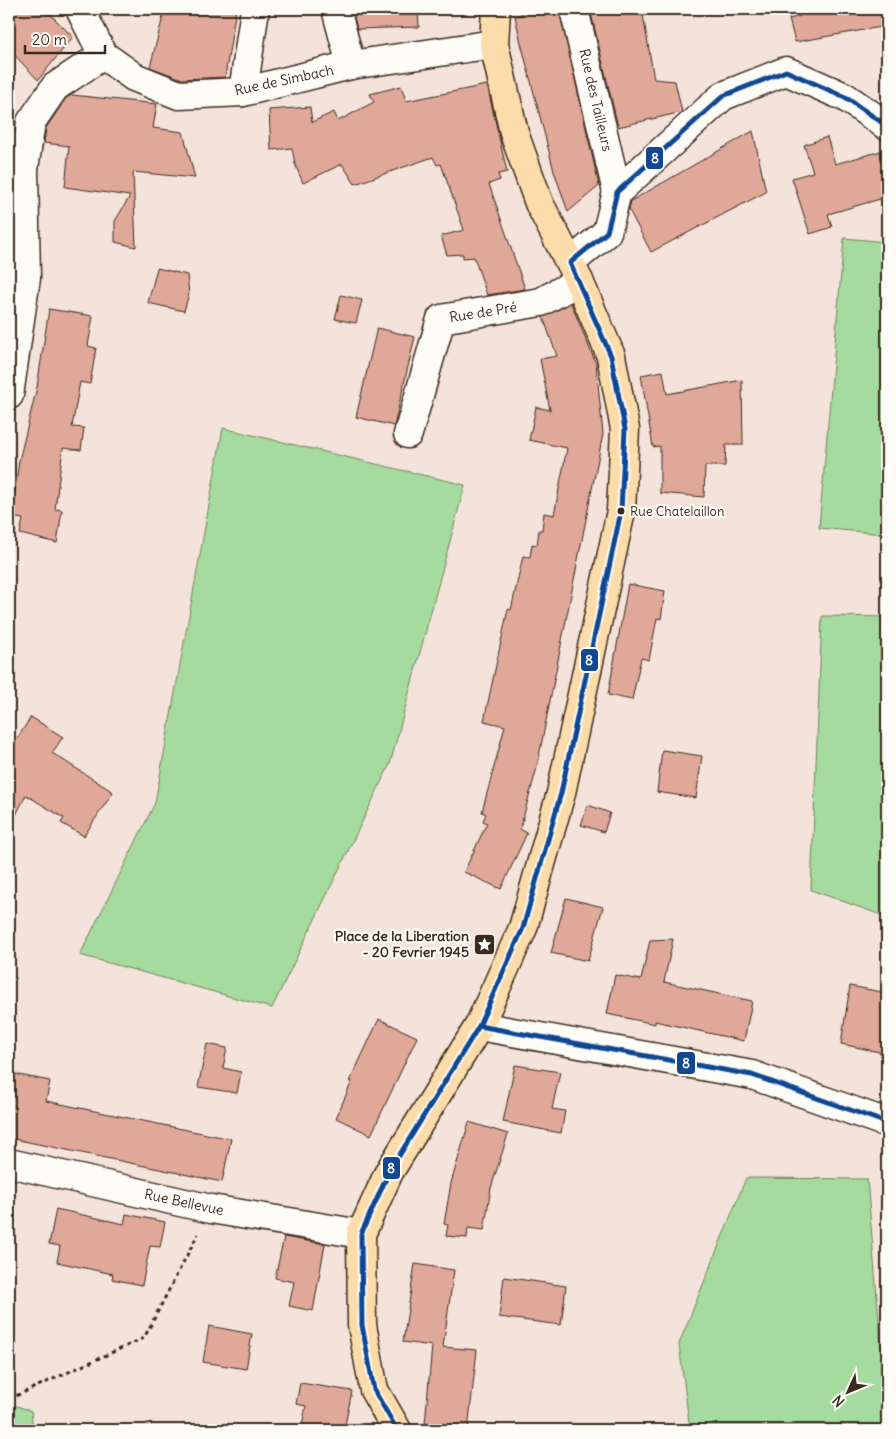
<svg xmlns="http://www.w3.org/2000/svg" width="896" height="1439" font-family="Delius,sans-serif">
<rect width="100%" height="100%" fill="#f4e3da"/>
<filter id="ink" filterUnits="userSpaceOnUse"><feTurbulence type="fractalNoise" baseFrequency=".02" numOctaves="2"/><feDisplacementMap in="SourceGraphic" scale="10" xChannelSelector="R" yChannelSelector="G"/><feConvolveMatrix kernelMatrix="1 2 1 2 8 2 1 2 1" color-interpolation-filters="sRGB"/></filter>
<g filter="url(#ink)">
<g fill="#a5db9e" stroke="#70825e">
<path d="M844,238L887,242V482L883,534L819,528Z"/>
<path d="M223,428L465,485L390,764L272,1008L80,955L155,803Z"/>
<path d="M822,616L887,617V917L811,890Z"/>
<path d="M746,1178L867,1179L882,1356L887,1359V1430H690L679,1344Z"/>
<path d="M9,1403L31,1411L33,1430H9Z"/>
</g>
<g fill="#e0a898" stroke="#3b2a1e">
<path d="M9,9H45L73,37L38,80L9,49Z"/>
<path d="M165,9H236L225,77L182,79L150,67Z"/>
<path d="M352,9H418L419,27L357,29Z"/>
<path d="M521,9H559L599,186L568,212L554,171L521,43L515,16L522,15Z"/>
<path d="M590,9H642L654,79L675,81L682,112L618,127Z"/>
<path d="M798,9H887V26L795,42L789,19L800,16Z"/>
<path d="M487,85L507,172L498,174L500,180L489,184L525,289L487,295L474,257L463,258V254L447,255L441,236L464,230L441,164L437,165L433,157L355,184L342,164L303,183L295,164L292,148L271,150L269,110L310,107L312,122L334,112L338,121L374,102L370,94L386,90L401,86L406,101Z"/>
<path d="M72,95L157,104L153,128L183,132L195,178L133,172L136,247L115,242V221L130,196L65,187L69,146L44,143L46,128L66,98Z"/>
<path d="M753,131L766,192L651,252L629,210L631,201Z"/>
<path d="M827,137L835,164L881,151L887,172V197L828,214L832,227L810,234L792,178L813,172L804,145Z"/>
<path d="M157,268L187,275L189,294L184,311L148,303Z"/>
<path d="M341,295L362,300L356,323L335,319Z"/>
<path d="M571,303L596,364L603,434L536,771L520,829L527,833L501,889L464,872L487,823L483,821L486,814L482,812L505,726L484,721L508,609L511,610L523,556L530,557L532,544L537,545L539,530H542L544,513L554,515L567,448L529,440L536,407L550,410L540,359L557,356L543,317Z"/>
<path d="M49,309L93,316L88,346L96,348L90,384L80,382L72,427L84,428L81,450L63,448L55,509L62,510L57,543L20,534L23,519L11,517L19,461L37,387Z"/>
<path d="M377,328L415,337L394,426L356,417Z"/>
<path d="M663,371L667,394L742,380L743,445H726L725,466H705L704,497L660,493V446L653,447L641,375Z"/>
<path d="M628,584L665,591L661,619L657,618L649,660L641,658L632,700L608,695Z"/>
<path d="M31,717L63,737L52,753L113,792L84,836L61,823L64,818L26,795L9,829V751Z"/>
<path d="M662,750L702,756L696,798L657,792Z"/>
<path d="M588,805L610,813L604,832L581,825Z"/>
<path d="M566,898L603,907L588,961L551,953Z"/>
<path d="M673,939L664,982L752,1001L744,1041L655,1021V1024L607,1014L615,975L641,980L650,940Z"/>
<path d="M850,986L887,993V1031L884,1053L841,1044Z"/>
<path d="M379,1019L417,1037L371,1135L336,1118L352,1081H350Z"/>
<path d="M207,1044L227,1048L223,1068L241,1072L237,1093L198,1087Z"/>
<path d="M515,1065L560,1072L552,1109L565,1111L561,1133L503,1122Z"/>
<path d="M14,1074L50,1081L46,1101L231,1139L222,1182L9,1138V1097Z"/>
<path d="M469,1122L508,1134L491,1188L484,1230L468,1228L467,1238L446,1236L448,1225L444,1224L451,1183Z"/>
<path d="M56,1209L124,1224L126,1214L165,1222L160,1247L150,1246L142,1285L112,1279L113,1274L57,1262L60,1246L49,1244Z"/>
<path d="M284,1237L325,1244L313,1311L289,1306L294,1282L275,1278Z"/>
<path d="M415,1264L454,1270L443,1347L477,1350L468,1430L425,1424L432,1346L403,1342Z"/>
<path d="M504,1277L566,1286L561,1325L499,1317Z"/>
<path d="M209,1326L252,1334L246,1369L203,1362Z"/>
<path d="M300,1383L352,1391L344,1430H301L306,1406L296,1404Z"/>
</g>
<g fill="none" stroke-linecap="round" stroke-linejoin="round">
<defs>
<g id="minor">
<path d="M80,9L103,55L134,77L179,95L243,92L351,65L494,44"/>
<path d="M336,9L351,65"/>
<path d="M574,9L617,192"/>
<path d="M243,92L255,9"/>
<path d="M570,263L607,232L617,192L723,96L786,71L845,97L887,126"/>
<path d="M9,395L26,278L24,169L31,122L55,87L103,55"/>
<path d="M408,434L441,319L541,302L579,281"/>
<path d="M479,1026L752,1075L887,1123"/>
<path d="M9,1163L211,1209L361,1234"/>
</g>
<path id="major" d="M397,1430L374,1390L362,1325L361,1234L389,1172L479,1026L523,928L561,793L621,511L625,429L611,356L579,281L539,203L514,133L494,44L496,9"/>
</defs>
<use href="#minor" stroke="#3b2a1e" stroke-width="31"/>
<use href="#major" stroke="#3b2a1e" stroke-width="31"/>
<path stroke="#3b2a1e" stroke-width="3" stroke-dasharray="4 4" stroke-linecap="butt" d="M9,1399L144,1338L198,1234"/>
<use href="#minor" stroke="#fdfcf7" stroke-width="28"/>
<use href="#major" stroke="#fddcac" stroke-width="28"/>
<defs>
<g id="bus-1">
<path d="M479,1026L752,1075L887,1123"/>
<path d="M397,1430L374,1390L362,1325L361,1234L389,1172L479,1026L523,928L561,793L621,511L625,429L611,356L570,263L607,232L617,192L723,96L786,71L845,97L887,126"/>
</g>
</defs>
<use href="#bus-1" stroke="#fdfcf7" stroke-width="9"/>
<use href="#bus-1" stroke="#114793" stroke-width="5"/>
</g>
</g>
<defs>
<symbol id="sight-square" viewBox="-11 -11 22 22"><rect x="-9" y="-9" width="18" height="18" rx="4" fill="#3b2a1e" stroke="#fdfcf7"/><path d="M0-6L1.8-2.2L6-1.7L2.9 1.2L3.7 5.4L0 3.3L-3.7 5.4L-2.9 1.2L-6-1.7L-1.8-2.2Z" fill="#fff"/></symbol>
</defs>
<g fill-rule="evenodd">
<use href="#sight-square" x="472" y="932" width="25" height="25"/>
</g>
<circle fill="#3b2a1e" stroke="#fdfcf7" stroke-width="2" cx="621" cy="511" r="4.5"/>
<g text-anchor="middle" stroke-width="4.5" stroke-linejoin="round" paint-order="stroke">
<g font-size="13" fill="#3b2a1e" stroke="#fdfcf7" text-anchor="start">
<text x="630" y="516">Rue Chatelaillon</text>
</g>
<g font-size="14" fill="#3b2a1e" stroke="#fdfcf7">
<text transform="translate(284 80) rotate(-12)" y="5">Rue de Simbach</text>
<text transform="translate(596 100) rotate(77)" y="5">Rue des Tailleurs</text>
<text transform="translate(483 312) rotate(-9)" y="5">Rue de Pré</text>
<text transform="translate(184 1202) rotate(12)" y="5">Rue Bellevue</text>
</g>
<g font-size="14" font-weight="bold" fill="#3b2a1e" stroke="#fdfcf7" text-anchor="end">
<text x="469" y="941">Place de la Liberation<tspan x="469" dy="16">- 20 Fevrier 1945</tspan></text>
</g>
</g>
<g stroke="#fdfcf7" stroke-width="2">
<rect x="645" y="146" width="19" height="24" rx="5" fill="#114793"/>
<rect x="580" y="648" width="19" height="24" rx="5" fill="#114793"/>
<rect x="676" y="1051" width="20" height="24" rx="5" fill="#114793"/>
<rect x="382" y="1156" width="19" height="24" rx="5" fill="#114793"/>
</g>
<g font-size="14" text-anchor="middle" font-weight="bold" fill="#fff">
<text x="655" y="163">8</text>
<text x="589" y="665">8</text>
<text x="686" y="1068">8</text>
<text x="391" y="1173">8</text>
</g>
<rect width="896" height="1439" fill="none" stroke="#fdfcf7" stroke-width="30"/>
<rect x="15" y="15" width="866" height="1409" fill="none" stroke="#3b2a1e" stroke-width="2" filter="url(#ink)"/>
<g transform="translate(848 1392) rotate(226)" stroke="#fdfcf7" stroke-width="4" paint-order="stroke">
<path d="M0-4L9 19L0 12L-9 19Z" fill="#3b2a1e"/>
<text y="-8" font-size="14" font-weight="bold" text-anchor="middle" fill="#3b2a1e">N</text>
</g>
<path d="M25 45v8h80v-8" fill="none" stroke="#3b2a1e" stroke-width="2.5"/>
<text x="32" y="45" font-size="15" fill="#3b2a1e" stroke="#fdfcf7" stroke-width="4" paint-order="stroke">20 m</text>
</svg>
